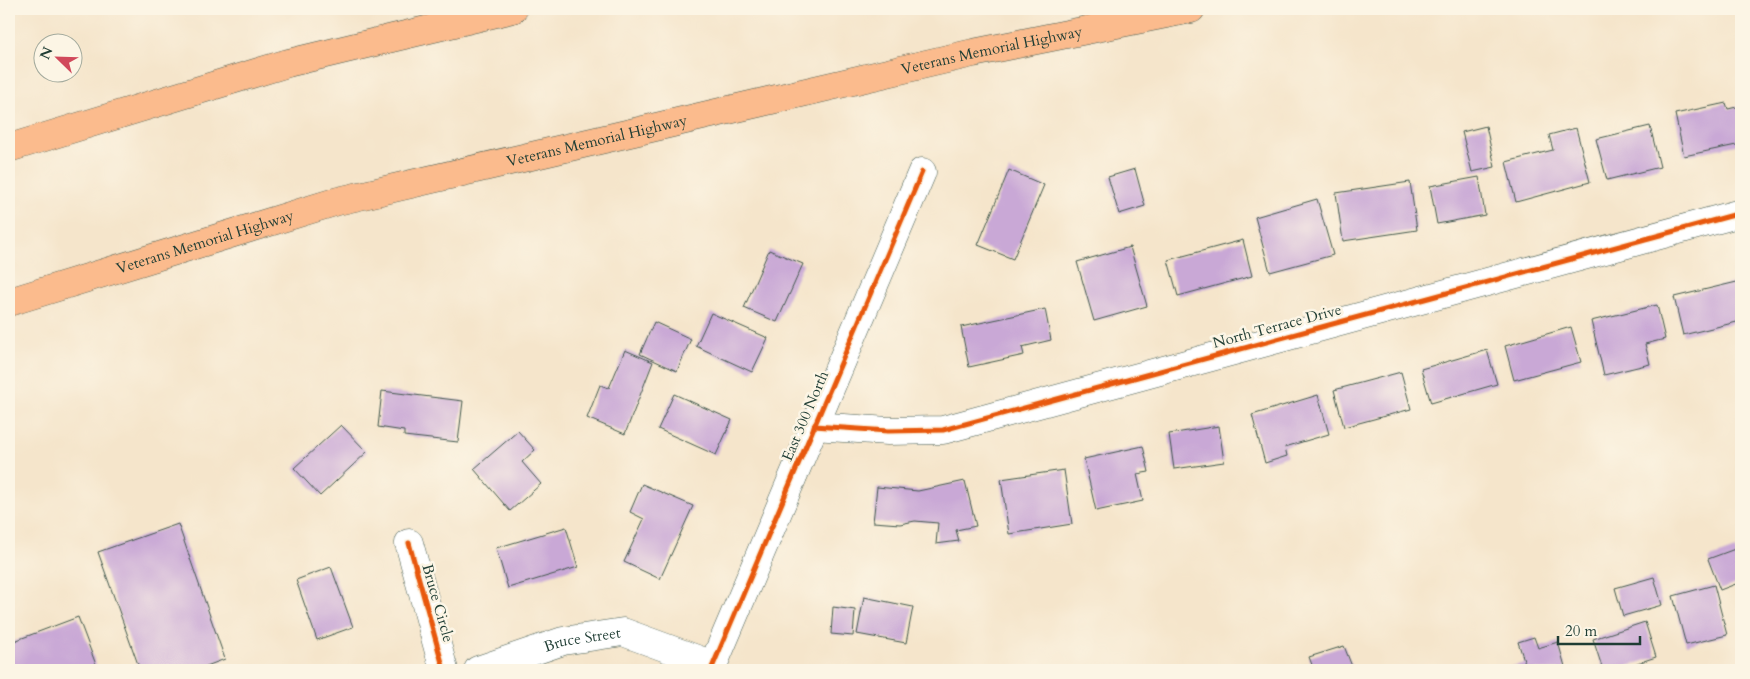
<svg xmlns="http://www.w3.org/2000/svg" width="1750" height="679" font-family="Cardo,serif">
<rect width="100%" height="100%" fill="#fcf5e5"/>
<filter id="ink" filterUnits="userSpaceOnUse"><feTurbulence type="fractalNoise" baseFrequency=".02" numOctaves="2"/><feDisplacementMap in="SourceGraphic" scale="10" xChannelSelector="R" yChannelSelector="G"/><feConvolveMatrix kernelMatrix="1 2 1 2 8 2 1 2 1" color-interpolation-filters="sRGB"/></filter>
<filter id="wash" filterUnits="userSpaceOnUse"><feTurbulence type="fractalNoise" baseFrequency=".0096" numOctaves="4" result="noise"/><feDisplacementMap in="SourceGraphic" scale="20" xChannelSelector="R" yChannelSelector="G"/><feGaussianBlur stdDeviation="1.12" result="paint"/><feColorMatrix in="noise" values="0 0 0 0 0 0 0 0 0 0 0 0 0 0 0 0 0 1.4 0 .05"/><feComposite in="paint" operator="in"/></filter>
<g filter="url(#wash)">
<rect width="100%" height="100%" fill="#f5e5cb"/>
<g id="blocks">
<g fill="#c9a8d6">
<path d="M1726,103L1728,109L1741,106V144L1684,156L1675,114Z"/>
<path d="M1486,126L1495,167L1472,172L1462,132Z"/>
<path d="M1650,126L1660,167L1607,180L1596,139Z"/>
<path d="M1576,128L1590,182L1516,202L1506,162L1553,150L1549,135Z"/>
<path d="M1135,169L1145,206L1119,214L1108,177Z"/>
<path d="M1009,170L1044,185L1013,259L978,245Z"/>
<path d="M1479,177L1485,215L1437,224L1430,186Z"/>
<path d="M1410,182L1417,230L1343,241L1336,193Z"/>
<path d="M1317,199L1333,255L1270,272L1255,217Z"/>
<path d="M1243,240L1252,276L1178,296L1168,260Z"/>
<path d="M1130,247L1147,306L1094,321L1077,262Z"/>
<path d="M769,250L803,264L777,322L744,308Z"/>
<path d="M1741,281V321L1683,335L1674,297Z"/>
<path d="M1657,305L1665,339L1645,344L1650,364L1604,375L1591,321Z"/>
<path d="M1045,309L1051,340L1022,347L1024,355L969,367L961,327Z"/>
<path d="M711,313L768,338L752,372L696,346Z"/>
<path d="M654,322L691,339L677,371L640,354Z"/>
<path d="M1571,327L1581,362L1514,380L1505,346Z"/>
<path d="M625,350L653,362L625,434L587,418L600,385L609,388Z"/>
<path d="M1487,350L1497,384L1431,403L1421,369Z"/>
<path d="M1401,372L1411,409L1344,427L1334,390Z"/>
<path d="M382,391L463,401L458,442L404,436V431L378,427Z"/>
<path d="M674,394L732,420L716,455L658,429Z"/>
<path d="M1318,395L1329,434L1285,447L1287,456L1265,463L1252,415Z"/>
<path d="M341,425L367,452L320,496L294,468Z"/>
<path d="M1219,426L1224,462L1174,469L1169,434Z"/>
<path d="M518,431L535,450L522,462L541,484L510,511L474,469Z"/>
<path d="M1143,446L1149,472L1137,474L1143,501L1096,511L1084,459Z"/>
<path d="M1064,470L1072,524L1009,534L1001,479Z"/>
<path d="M965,481L976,526L956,530L959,541L936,544L938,523L915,521L900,524L873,522L877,487L918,491Z"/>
<path d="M642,484L693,506L660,579L624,562L644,519L630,512Z"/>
<path d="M178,524L225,659L196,670H140L98,552Z"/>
<path d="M566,527L578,567L508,588L496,548Z"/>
<path d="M1735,549L1741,565V582L1720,590L1708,559Z"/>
<path d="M331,567L353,627L317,640L296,580Z"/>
<path d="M1654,577L1662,605L1623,616L1615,588Z"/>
<path d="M1714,585L1727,635L1686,645L1673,596Z"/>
<path d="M864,597L913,607L906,643L857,634Z"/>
<path d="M833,607L855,610L853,636L831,634Z"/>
<path d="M78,617L98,670H9V643Z"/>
<path d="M1645,622L1656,657L1616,670H1603L1593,639Z"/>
<path d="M1534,637L1538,648L1558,642L1566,670H1510L1509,667L1525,663L1518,642Z"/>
<path d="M1344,646L1353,669L1363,666L1365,670H1314L1309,657Z"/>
</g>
</g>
</g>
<g filter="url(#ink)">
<use href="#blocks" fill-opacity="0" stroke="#3f564b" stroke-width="1"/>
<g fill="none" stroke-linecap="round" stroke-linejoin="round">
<defs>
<g id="minor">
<path d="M814,426L888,431L943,430L1741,213"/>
<path d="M409,543L444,670"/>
<path id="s1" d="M478,670L563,641L623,632L713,665"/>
<path d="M711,670L922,172"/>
</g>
<g id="motorway">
<path d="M9,148L288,63L513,9"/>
<path id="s2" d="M9,302L338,201L973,53L1191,9"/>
</g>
</defs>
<use href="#minor" stroke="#3f564b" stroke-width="29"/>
<use href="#motorway" stroke="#3f564b" stroke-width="29"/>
<use href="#minor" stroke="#fff" stroke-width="28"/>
<use href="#motorway" stroke="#fbbb8d" stroke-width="28"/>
<defs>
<g id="cycleway">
<path d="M814,426L888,431L943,430L1741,213"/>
<path d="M409,543L444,670"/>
<path d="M711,670L922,172"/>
</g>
</defs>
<use href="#cycleway" stroke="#fcf5e5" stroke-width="8"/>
<use href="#cycleway" stroke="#e8590c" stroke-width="5"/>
</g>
</g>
<g text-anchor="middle" stroke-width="5" stroke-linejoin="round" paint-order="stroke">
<g font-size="15" fill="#1f3d34" stroke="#fcf5e5">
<text dy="5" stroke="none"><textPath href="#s2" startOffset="1015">Veterans Memorial Highway</textPath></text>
<text dy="5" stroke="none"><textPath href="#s2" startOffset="610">Veterans Memorial Highway</textPath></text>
<text dy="5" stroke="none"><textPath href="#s2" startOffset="205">Veterans Memorial Highway</textPath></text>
<text transform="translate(1277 326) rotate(-15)" y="5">North Terrace Drive</text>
<text transform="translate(805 416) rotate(-67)" y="5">East 300 North</text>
<text transform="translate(438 603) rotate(74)" y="5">Bruce Circle</text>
<text dy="5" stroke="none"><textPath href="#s1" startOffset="109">Bruce Street</textPath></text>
</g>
</g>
<rect width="1750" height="679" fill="none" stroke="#fcf5e5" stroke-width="30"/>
<g transform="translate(58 58) rotate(293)"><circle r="24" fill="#fcf5e5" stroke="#a4ab9e"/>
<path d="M0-4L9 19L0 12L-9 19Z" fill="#d1495b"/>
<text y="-8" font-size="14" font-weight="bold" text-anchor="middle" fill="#1f3d34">N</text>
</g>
<path d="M1558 636v8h82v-8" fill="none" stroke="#1f3d34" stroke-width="2.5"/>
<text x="1565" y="636" font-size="15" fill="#1f3d34" stroke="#fcf5e5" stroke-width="4" paint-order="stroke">20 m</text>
</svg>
